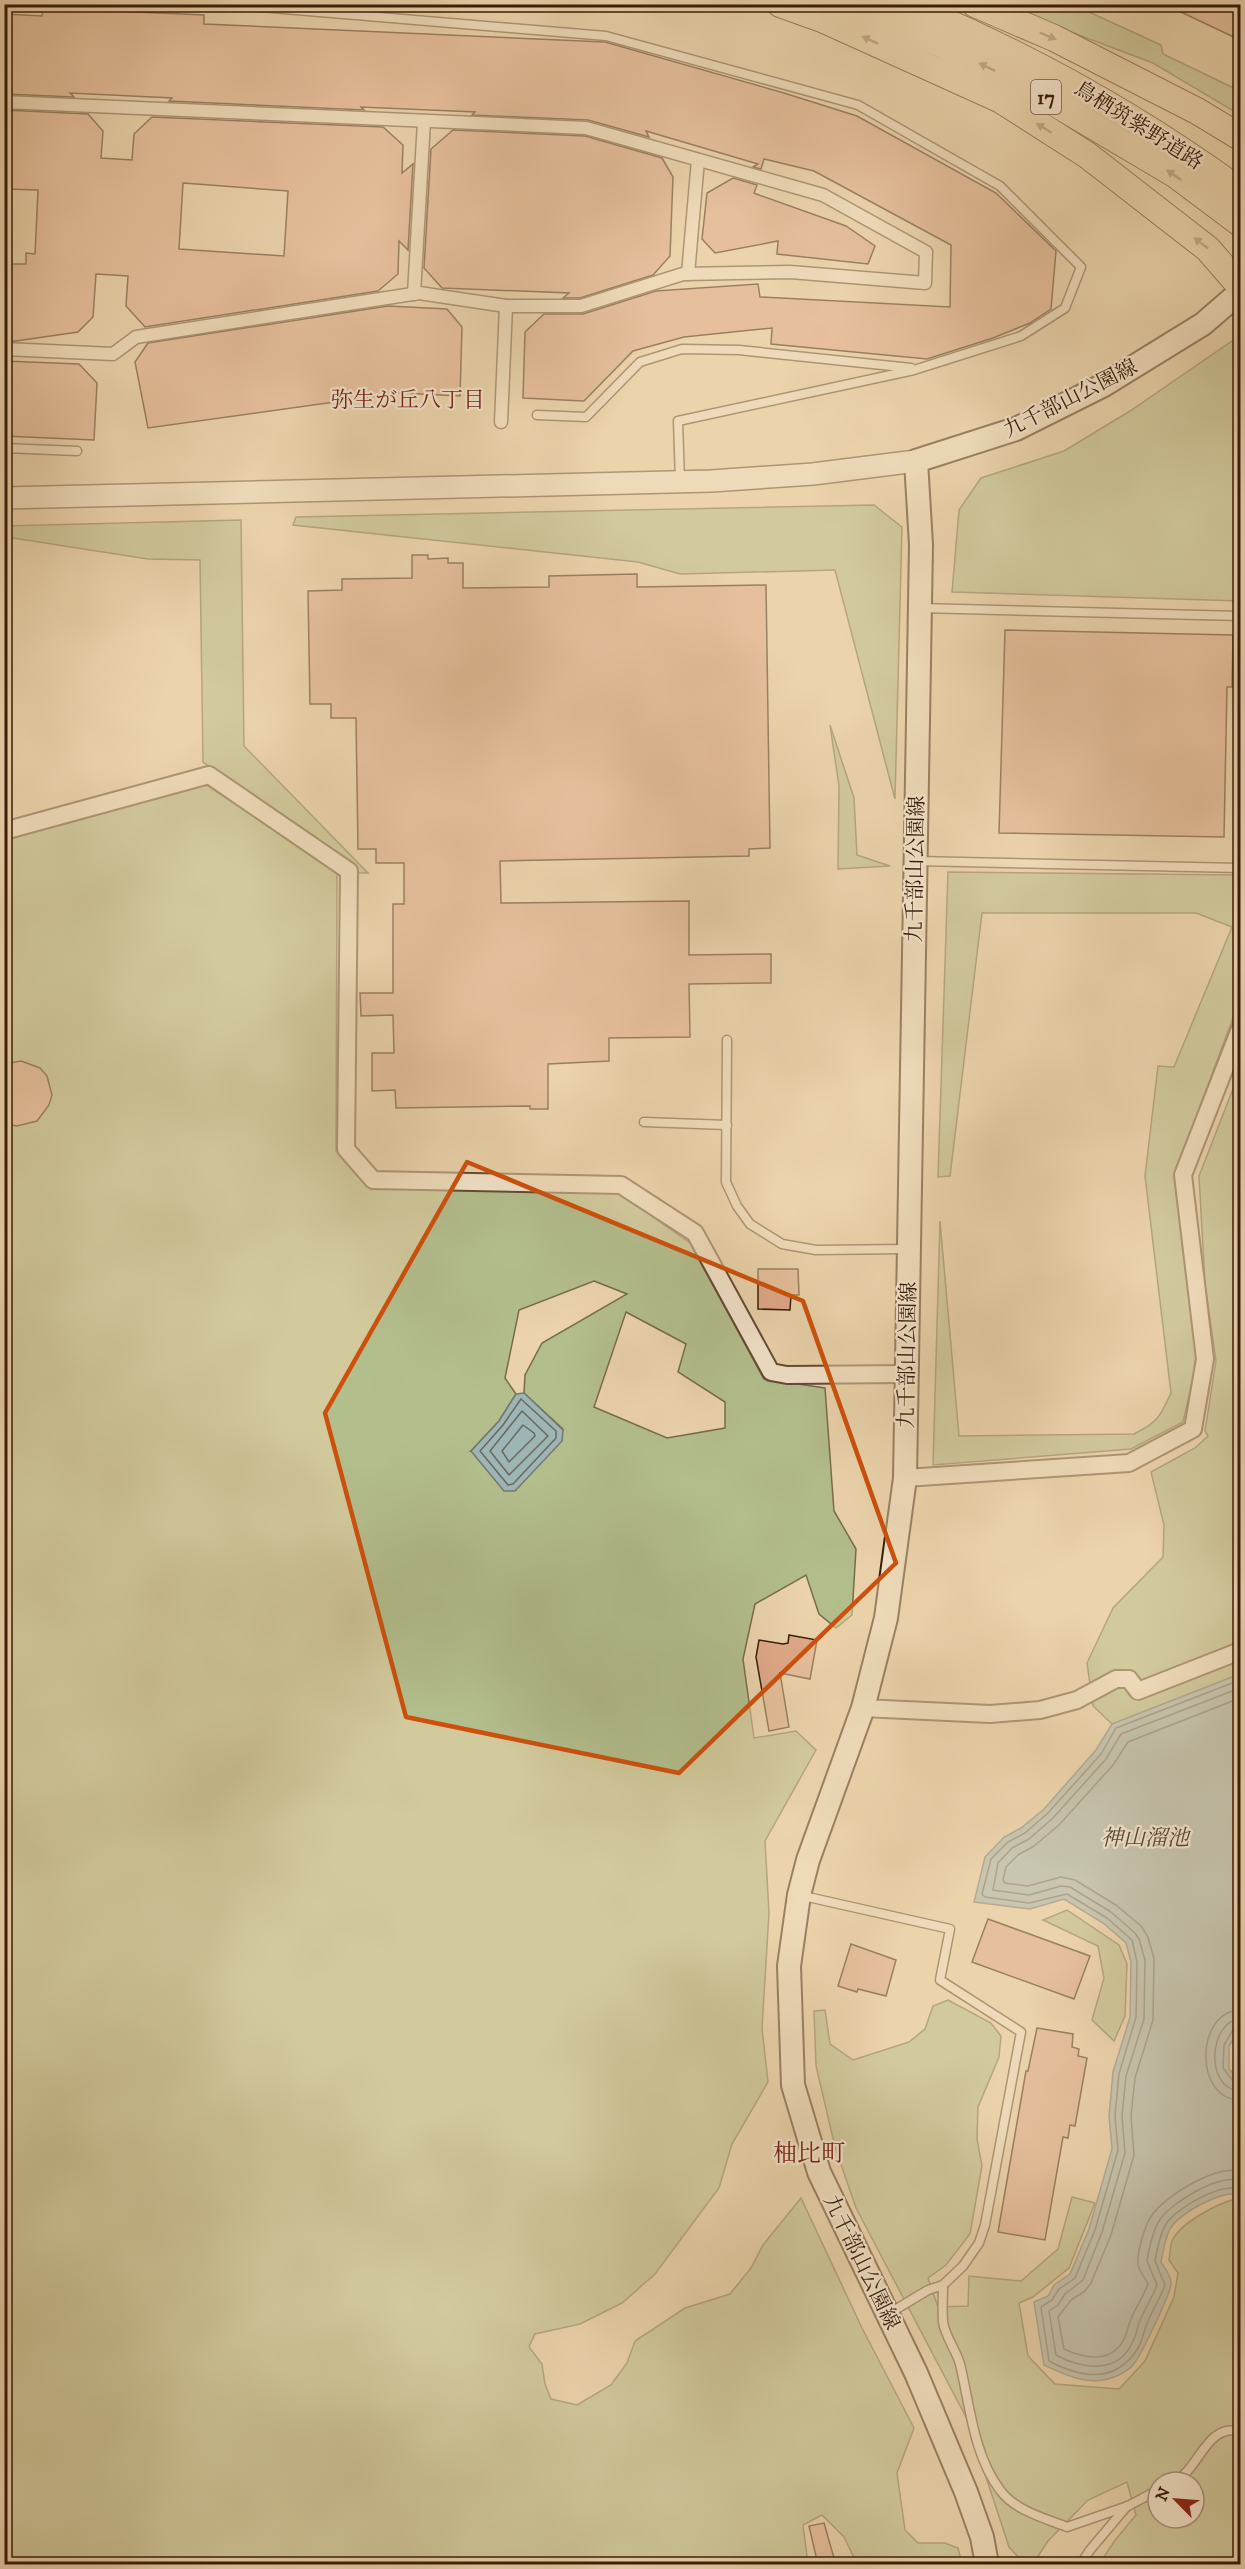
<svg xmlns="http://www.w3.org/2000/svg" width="1245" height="2569" font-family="'IM FELL DW Pica','Noto Serif JP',serif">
<rect width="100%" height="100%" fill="#ebd3ac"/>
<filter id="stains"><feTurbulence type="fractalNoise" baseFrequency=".00333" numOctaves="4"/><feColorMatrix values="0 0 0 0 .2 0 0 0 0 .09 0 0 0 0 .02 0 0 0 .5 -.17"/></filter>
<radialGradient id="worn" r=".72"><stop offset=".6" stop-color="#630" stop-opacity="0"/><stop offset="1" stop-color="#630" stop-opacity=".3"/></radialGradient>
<g fill="#b3be8d" stroke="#766d4b" stroke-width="1.5" fill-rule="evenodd">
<path d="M999,5H1074L1161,45L1163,54L1240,91V115L1153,63Z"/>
<path d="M1232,341L1240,342V601L952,592L959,510L981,478L1064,451L1130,411Z"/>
<path d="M874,505L902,527L895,799L835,570L680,574L638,562L293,525L296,517Z"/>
<path d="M241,520L244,746L368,873H358L203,762L200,560L148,559L13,538L5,542L4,526Z"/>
<path d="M830,725L854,798L857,855L890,866L838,869L839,786Z"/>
<path d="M205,784L337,872L336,1151L368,1187L616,1191L690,1243L764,1379L825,1388L834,1511L856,1549L852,1615L836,1628L819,1614L806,1575L755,1604L743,1659L754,1738L796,1731L816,1750L765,1841L769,1913L762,2028L768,2082L732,2144L719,2188L655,2274L622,2303L580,2324L535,2334L529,2347L542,2364L545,2384L551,2399L577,2405L611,2385L627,2363L635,2341L685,2308L730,2294L751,2268L763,2245L801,2198L862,2328L914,2428L897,2473L905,2530L918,2543H945L958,2548L962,2564H857L844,2537L822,2515L803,2525L808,2564H5V840ZM594,1281L627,1294L542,1343L525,1375L524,1393L563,1429L471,1451L499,1421L516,1394L505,1378L519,1310ZM626,1312L686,1344L678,1372L725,1402V1428L667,1438L594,1407Z"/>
<path d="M948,872L1240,875V999L1174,1176L1197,1362L1183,1422L1131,1449L933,1465L940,1221L959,1436L1134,1434C1158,1422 1160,1417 1171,1393L1145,1176L1158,1066L1174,1067L1232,927L1196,913H982L950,1176L938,1177Z"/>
<path d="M1240,1071V1674L1112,1724L1093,1706L1087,1663L1113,1608L1163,1557L1164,1525L1151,1472L1195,1448L1208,1436L1205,1431L1216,1361L1205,1284L1199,1176Z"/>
<path d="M1067,1910L1119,1945L1127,1964L1125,2016L1114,2041L1092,2020L1104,1978L1098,1946L1043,1920Z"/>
<path d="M948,2000L991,2023L1001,2036L999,2057L978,2107L977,2139L982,2166L970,2234L946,2265L928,2278L938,2307L968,2306L969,2276L1021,2281L1058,2249L1072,2197L1095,2203L1069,2268L1033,2297L1019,2303L1028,2356L1055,2384L1119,2389L1145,2361L1174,2297L1178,2273L1169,2260C1170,2255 1170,2246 1172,2241C1181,2222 1217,2204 1235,2199L1240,2202V2564H1099L1116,2539L1136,2515L1127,2482L1088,2500L1048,2541L1033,2564H1025L1009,2547L967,2419L856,2208L835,2147L816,2066L814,2011L825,2010L830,2044L853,2060L909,2042L925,2029L933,2006ZM1158,2482H1194V2518H1158Z"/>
</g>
<g fill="#9db5b5" stroke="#757870" stroke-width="1.5">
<path d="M524,1393L563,1430L562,1441L515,1491H504L471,1451L499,1421L516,1394Z"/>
<path d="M1240,1674V2028L1229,2046V2069L1240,2080V2195C1223,2189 1179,2213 1170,2229C1165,2239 1163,2252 1161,2262C1165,2268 1170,2274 1171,2282C1173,2290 1140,2357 1133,2365C1129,2370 1120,2375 1114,2377C1090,2387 1065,2375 1044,2365L1034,2302L1048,2296L1054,2285L1070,2274L1089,2229L1112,2149L1109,2116L1113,2072L1130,2017L1131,1962L1126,1943L1103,1923L1064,1899L1030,1909L974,1902L985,1857L1004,1837L1021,1828L1044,1809L1096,1750L1112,1724Z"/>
</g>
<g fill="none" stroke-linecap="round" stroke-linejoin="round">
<g stroke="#6a685f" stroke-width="1.5">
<path d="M521,1399L556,1431V1438L513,1484L508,1485L480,1451L503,1425Z"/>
<path d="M522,1411L548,1436L509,1475L490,1451Z"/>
<path d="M523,1425L534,1433L535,1436L509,1462L502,1451Z"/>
<path d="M1240,1680L1116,1728L1101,1754L1048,1813L1025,1833L1008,1842L991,1859L982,1894L985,1897L1029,1903L1067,1894L1107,1918L1132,1940L1137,1962L1136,2017L1119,2074L1115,2116L1118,2150L1095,2230L1075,2278L1059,2289L1052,2300L1041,2307L1049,2361C1081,2378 1116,2384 1138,2348C1142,2342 1143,2334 1146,2326C1151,2312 1160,2299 1165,2285L1155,2261C1157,2250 1160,2234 1166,2224C1176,2208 1222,2182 1240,2189"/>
<path d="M1240,1688L1121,1734L1106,1759L1053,1818L1029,1839L1012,1848L998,1863L993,1890L1029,1895L1061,1886L1070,1887L1111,1912L1135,1933L1139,1939L1145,1960L1144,2019L1126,2076L1122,2116L1125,2153L1102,2232L1083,2280L1065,2294L1058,2305L1049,2311L1056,2355C1082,2369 1119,2375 1133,2341C1136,2336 1137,2329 1139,2323C1144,2310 1152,2298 1157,2285L1147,2261C1149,2249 1153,2231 1159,2221C1170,2203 1220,2173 1240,2181"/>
<path d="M1240,1698L1128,1742L1113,1765L1059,1825L1034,1846L1018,1855L1006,1867L1003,1880L1005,1883L1028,1886L1061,1877L1075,1880L1116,1905L1141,1926L1148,1937L1154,1959L1153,2020L1135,2078L1131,2116L1134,2155L1111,2235L1091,2283L1085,2291L1071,2300L1058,2317L1064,2349C1085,2359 1113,2364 1125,2337C1128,2331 1128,2325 1131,2319C1136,2307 1143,2297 1148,2284C1145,2277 1139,2272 1138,2264C1137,2251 1145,2225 1152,2215C1166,2195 1216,2165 1240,2171"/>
<path d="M1240,2010C1196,2011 1193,2099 1240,2100"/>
<path d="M1240,2019C1209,2021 1204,2089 1240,2091"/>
<path d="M1240,2026L1234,2028L1224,2045L1223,2068L1234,2082L1240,2084"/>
</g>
</g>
<g fill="#e0a989" stroke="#381c09" stroke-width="1.5" fill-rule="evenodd">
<path d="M1164,4H1240V40Z"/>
<path d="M43,8L204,15V24L605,42L784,93L857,116L996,193L1056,251L1051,309L1030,323L993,338L927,359L771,344L772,328L684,337L633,351L584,401L523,398L525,332L544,314H583L656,291L758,284L760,297L950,307L951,245L814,171L764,159L761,169L753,167L758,164L646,131L649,137L588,120L472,115L475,112L361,107L364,110L169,101L172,98L70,93L74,97L4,94V14L42,16Z"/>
<path d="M4,110L88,114L103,131L101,158L132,160L134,134L152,117L383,127L403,145L402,173L413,164L408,250L399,241L398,274L378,291L145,327L126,306L128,276L96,274L93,317L78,332L16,341H4V264H26V253L35,254L38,190L4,189ZM183,183L288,191L284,256L179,249Z"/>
<path d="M453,130L585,136L662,158L673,177L670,256L653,275L580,298H563L569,293L442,288L424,268L431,149Z"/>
<path d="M733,178L757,185L754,193L759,195L846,226L875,246L868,264L777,254L778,241L715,253L702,239L707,193Z"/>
<path d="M388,306L447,309L462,327L460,396L399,393L148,428L135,362L148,343Z"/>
<path d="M4,361L79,364L97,383L94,440L4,436Z"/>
<path d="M412,555H428V559L448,558V563H463V588L549,587V576L637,574V587L766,585L770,848L749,849V856L500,861L501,903L689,901V955L771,954V983L689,984L690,1037L609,1038V1061L548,1064V1109H530V1106L396,1108L395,1090L372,1091V1053H394L393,1015L361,1016L360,993H393V904H404V863H376V849H358L356,718H331V704H310L308,591L342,590V579L412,578Z"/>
<path d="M1005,630L1233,635L1232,687H1227L1224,837L999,833Z"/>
<path d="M21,1061L40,1068L47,1076L52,1095L49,1105L37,1121L17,1126L4,1124V1064Z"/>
<path d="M758,1269H798L799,1295H791L790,1310L758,1309Z"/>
<path d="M789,1635L817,1640L810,1679L780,1673L789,1727L769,1731L756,1657L759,1640L783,1644L788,1643Z"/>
<path d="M988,1919L1090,1956L1074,1999L972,1962Z"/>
<path d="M851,1944L896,1960L886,1996L858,1989L857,1992L838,1986Z"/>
<path d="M1037,2028L1073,2034L1072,2047L1079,2049L1078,2056L1087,2058L1075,2126L1070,2125L1068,2138L1063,2137L1045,2240L998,2232L1026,2071H1028Z"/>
<path d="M824,2523L836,2565H820L816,2556L809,2526Z"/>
</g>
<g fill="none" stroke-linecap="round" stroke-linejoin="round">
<defs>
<g id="service">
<path d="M223,4L606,36L858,105L1000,186L1081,267L1065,308L1021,336L914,370L678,421L680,481"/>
<path d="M537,415L586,417L640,362L682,349L739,350L911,368"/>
<path d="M4,448L77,451"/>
<path d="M920,608L1240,616"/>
<path d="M917,861L1240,868"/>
<path d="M727,1040L726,1182L737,1206L750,1224L782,1244L816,1250L908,1249"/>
<path d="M644,1122L727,1125"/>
<path d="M799,1895L950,1929L940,1980L1021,2032L985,2225L979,2243L963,2266L943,2285L928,2290L888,2314"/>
<path d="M943,2285C943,2297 942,2310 943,2322C945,2336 956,2350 960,2364C970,2405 973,2454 1000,2490C1014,2510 1044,2518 1067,2527L1128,2506L1158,2490"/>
<path d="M1174,2482C1200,2469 1205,2424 1240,2431"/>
<path d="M1081,2564L1090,2550L1127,2506"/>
</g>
<g id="pedestrian">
<path d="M4,102L586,128L823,195L926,252L925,283L790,272L683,274L581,306H506L419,293L136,337L113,354L4,349"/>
<path d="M688,274L698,160"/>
<path d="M414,294L424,121"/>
<path d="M501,422L506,306"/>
</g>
<g id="minor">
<path d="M4,831L209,775L349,871L346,1149L373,1180L621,1185L695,1233L771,1372L787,1375L906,1374"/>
<path d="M905,1478L1129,1463L1193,1429L1205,1359L1183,1175L1240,1029"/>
<path d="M863,1708L990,1714L1040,1710L1077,1700L1116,1679H1129L1138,1691L1240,1651"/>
</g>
<path id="tertiary" d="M4,498L711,481L813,474L916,461"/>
<path id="secondary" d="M987,2564L982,2537L966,2492L916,2373L819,2172L793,2085L789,1966L799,1895L808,1860L863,1708L886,1618L905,1478L921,545L916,461L1016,429L1104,385L1203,324L1240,292"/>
<g id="primary">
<path d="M780,4L822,19L1001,100L1087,155L1208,249L1240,286"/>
<path d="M838,4L940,44L1026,86L1176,175L1240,223"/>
<path d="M905,4C1024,53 1136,115 1240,191"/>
<path d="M975,4L1054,38L1197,111L1240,137"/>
</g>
</defs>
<use href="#service" stroke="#654a32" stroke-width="11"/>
<use href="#pedestrian" stroke="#654a32" stroke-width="15"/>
<use href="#minor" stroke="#654a32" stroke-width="20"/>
<use href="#tertiary" stroke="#654a32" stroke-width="24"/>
<use href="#secondary" stroke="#381c09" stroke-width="26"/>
<use href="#primary" stroke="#381c09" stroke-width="28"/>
<use href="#service" stroke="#f2e2c9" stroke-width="8"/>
<use href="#pedestrian" stroke="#f2e2c9" stroke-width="12"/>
<use href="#minor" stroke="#f2e2c9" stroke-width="16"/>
<use href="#tertiary" stroke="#f2e2c9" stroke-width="21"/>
<use href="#secondary" stroke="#f2e2c9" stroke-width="22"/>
<use href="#primary" stroke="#ebd3ac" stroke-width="26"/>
</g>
<defs><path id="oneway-solid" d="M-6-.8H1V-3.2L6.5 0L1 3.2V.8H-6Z" transform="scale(1.5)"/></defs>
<g fill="#92785a">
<use href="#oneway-solid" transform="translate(1048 36) rotate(23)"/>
<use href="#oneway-solid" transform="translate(870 40) rotate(-156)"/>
<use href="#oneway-solid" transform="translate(987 67) rotate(-154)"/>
<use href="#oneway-solid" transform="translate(1044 128) rotate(-148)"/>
<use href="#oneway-solid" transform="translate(1174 175) rotate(-146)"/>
<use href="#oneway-solid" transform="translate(1201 243) rotate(-142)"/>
</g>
<path d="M0 0H1245V2569H0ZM467,1162L803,1301L896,1563L679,1773L406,1717L325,1413Z" fill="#ebd3ac" fill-opacity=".55" fill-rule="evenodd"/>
<path fill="none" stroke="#ce500c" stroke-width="4.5" stroke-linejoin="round" d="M467,1162L803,1301L896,1563L679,1773L406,1717L325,1413Z"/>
<g text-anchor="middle" stroke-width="4.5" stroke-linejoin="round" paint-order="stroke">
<rect fill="#f2e2c9" stroke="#705743" stroke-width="1.5" x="1031" y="80" width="30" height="34" rx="4.5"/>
<g font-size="20" font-weight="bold" fill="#381c09">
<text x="1046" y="104">17</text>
</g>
<g font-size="21" fill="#381c09" stroke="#f2e2c9">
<text transform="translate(1139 125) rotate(32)" y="7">鳥栖筑紫野道路</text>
<text transform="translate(1070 398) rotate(-27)" y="7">九千部山公園線</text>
<text transform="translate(915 869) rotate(-89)" y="7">九千部山公園線</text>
<text transform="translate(907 1355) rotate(-89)" y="7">九千部山公園線</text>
<text transform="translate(862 2262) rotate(64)" y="7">九千部山公園線</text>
</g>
<g font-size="22" fill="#7a1f14" stroke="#f2e2c9">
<text x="408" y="407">弥生が丘八丁目</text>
</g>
<g font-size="22" font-style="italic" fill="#564a3d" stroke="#f2e2c9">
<text x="1145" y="1845">神山溜池</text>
</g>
<g font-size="24" fill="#7a1f14" stroke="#f2e2c9">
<text x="809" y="2161">柚比町</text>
</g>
</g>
<rect width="1245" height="2569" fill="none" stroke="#ebd3ac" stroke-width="24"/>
<rect x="6" y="6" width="1233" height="2557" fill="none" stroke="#381c09" stroke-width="3"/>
<rect x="12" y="12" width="1221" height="2545" fill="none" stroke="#381c09" stroke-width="1.5"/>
<g transform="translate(1176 2500) rotate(295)"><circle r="28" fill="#f2e2c9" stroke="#a8937c" stroke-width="1.5"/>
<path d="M0-4.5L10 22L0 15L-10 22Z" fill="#8f2418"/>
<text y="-9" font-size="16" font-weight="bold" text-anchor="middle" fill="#381c09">N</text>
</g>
<rect width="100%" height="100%" filter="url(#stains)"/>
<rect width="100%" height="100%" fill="url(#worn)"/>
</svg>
